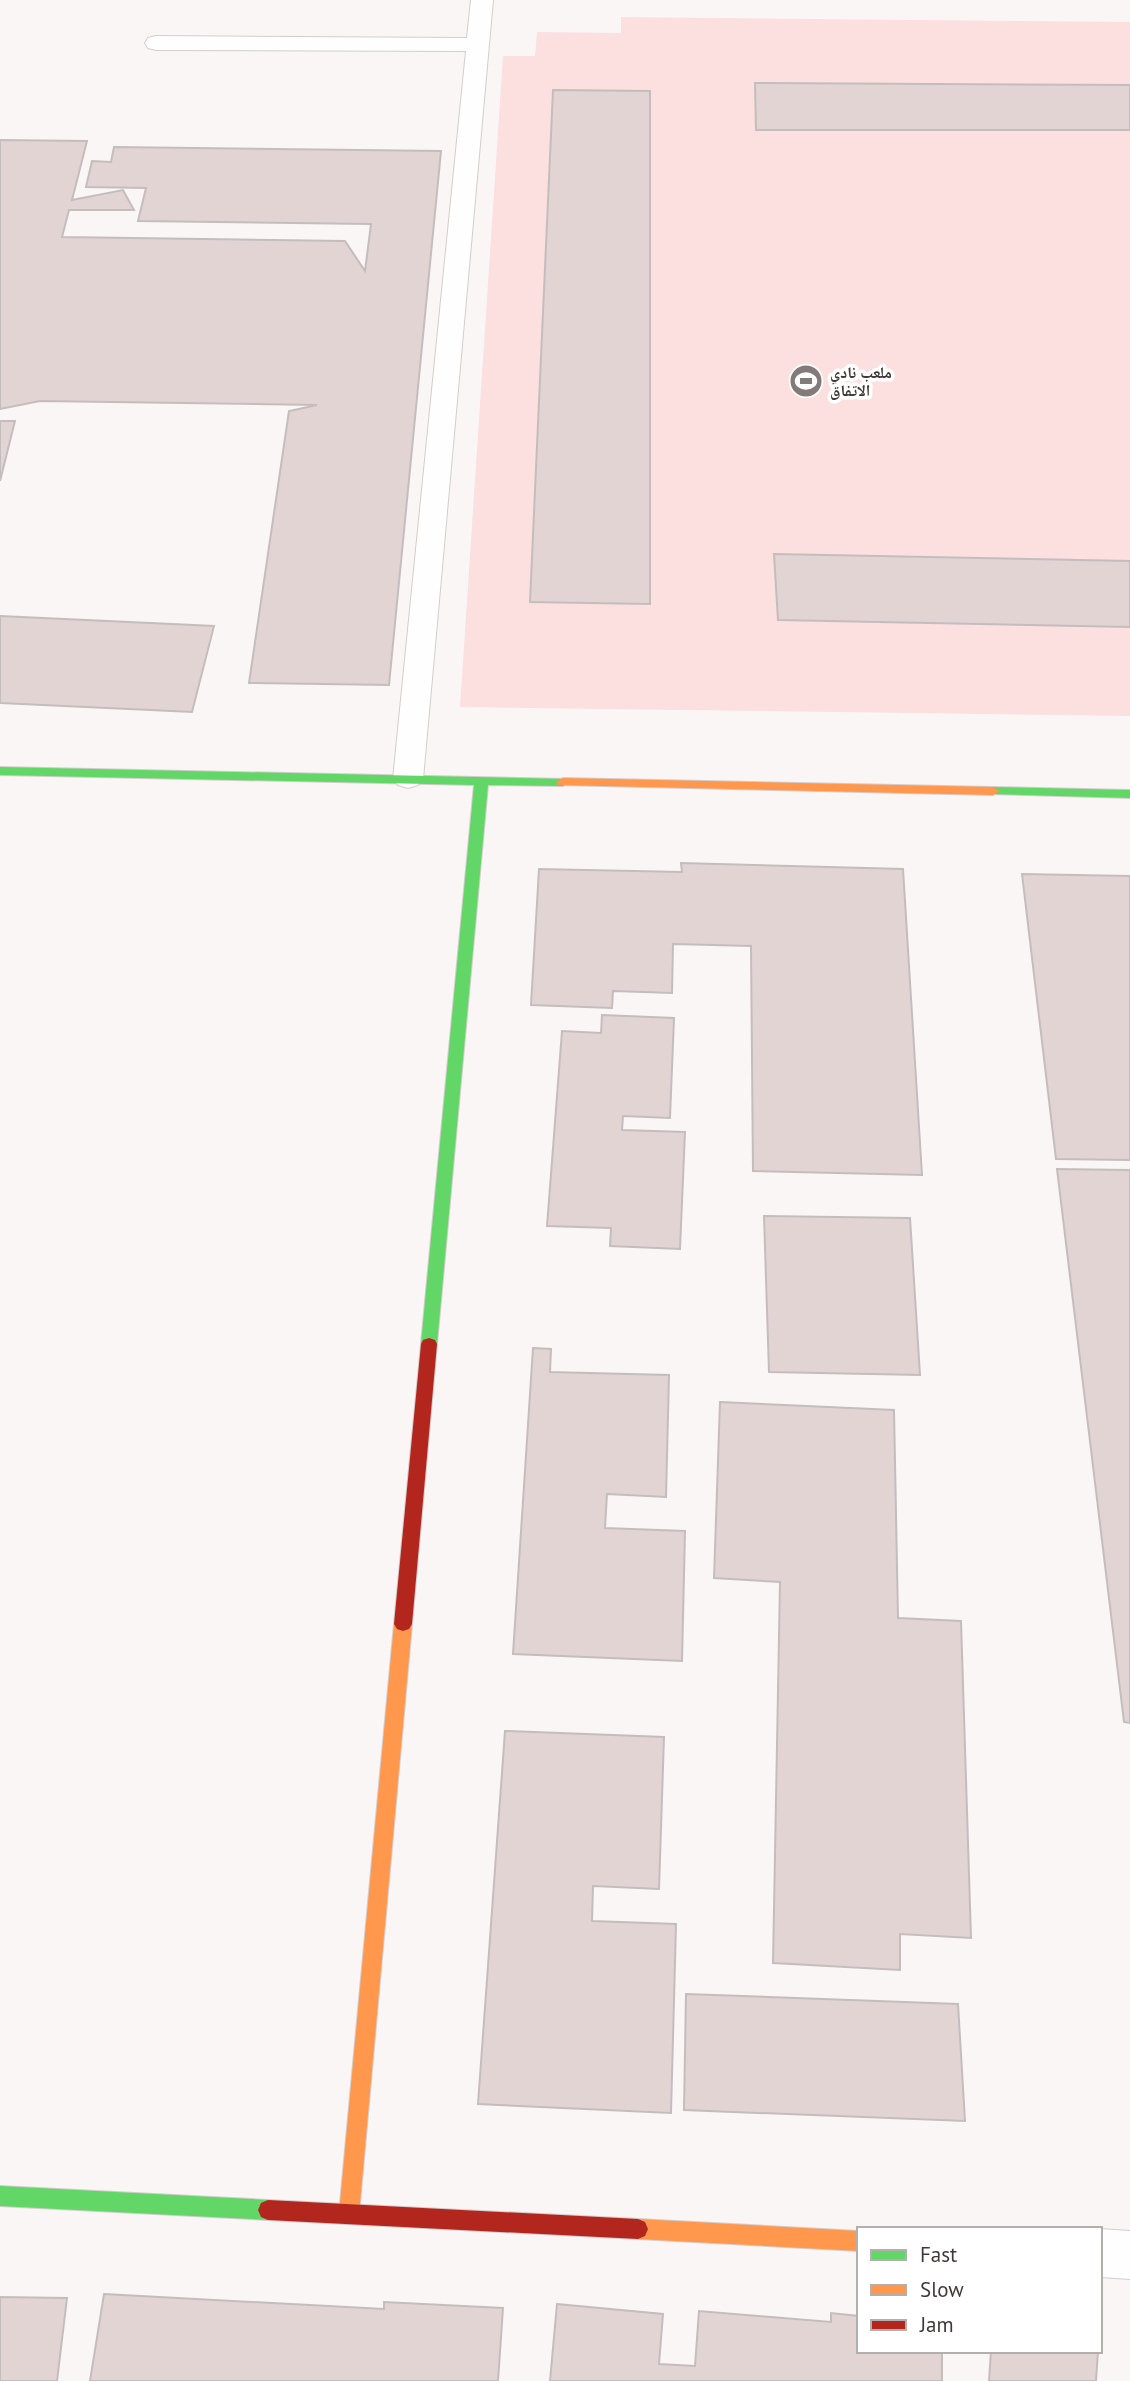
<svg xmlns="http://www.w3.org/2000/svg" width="1130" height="2381" font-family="'PT Sans','Noto Naskh Arabic',sans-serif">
<rect width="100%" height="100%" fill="#fbf6f6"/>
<path fill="#fcdfdf" d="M621,17L1130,22V716L460,707L503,56H535L537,32L621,33Z"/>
<g fill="#e3d4d4" stroke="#c4bdbd" stroke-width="2">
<path d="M755,83L1130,85V130H756Z"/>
<path d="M553,90L650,91V604L530,602Z"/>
<path d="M0,140L87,141L72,200L123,190L134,210H69L62,237L345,241L365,271L371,224L138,221L146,188L86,187L92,161L111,162L114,147L441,151L389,685L249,683L289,411L317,405L40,401L0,409Z"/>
<path d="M0,421H15L0,481Z"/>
<path d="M774,554L1130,561V627L778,620Z"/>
<path d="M0,616L214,626L192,712L0,703Z"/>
<path d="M681,863L903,869L922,1175L753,1171L751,946L673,944L672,993L613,991L612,1008L531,1005L539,869L682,872Z"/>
<path d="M1022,874L1130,876V1160L1056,1159Z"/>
<path d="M602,1015L674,1018L670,1118L623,1116L622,1130L685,1132L680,1249L610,1246L611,1228L547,1226L562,1031L601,1033Z"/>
<path d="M1057,1169L1130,1170V1723L1124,1722Z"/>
<path d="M764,1216L910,1218L920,1375L769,1372Z"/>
<path d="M533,1348L551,1349L550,1372L669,1375L666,1497L607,1494L605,1528L685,1531L682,1661L513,1654Z"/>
<path d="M720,1402L894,1410L898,1618L961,1621L971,1938L900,1934V1970L773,1963L780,1582L714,1578Z"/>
<path d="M505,1731L664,1737L659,1889L593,1886L592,1921L676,1924L671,2113L478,2104Z"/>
<path d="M686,1994L958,2004L965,2121L684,2110Z"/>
<path d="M104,2294L384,2309V2302L503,2308L498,2381H90Z"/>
<path d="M0,2297L67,2298L57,2381H0Z"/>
<path d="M557,2304L663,2314L659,2364L695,2366L699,2311L831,2322V2313L859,2316V2351H942V2381H550Z"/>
<path d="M991,2351H1098L1096,2381H989Z"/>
</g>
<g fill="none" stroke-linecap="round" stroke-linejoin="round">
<defs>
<path id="lane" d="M471,0H493L423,779L418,785L408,788L398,785L393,779L466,51L156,50L148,48L145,43L148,38L156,36L467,38Z"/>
<path id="street" d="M1100,2229L1130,2231V2279L1100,2277Z"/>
<g id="fast">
<path d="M0,767L568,779L570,782L563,786L488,785L437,1344L435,1348H423L421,1344L474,785L0,775Z"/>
<path d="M993,787L1130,790V798L988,794L986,791Z"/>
<path d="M0,2186L268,2200L275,2203L278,2210L275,2217L268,2220L0,2206Z"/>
</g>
<g id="slow">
<path d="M563,778L993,787L1000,791L993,795L558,785L556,782Z"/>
<path d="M403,1617L409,1619L412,1624L359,2214L356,2221L349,2224L342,2221L339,2214L394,1624L397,1619Z"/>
<path d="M638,2219L859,2231V2251L638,2239L631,2236L628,2229L631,2222Z"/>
</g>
<g id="jam">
<path d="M429,1338L435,1340L437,1344L412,1624L409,1629L403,1631L397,1629L394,1624L421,1344L423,1340Z"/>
<path d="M268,2200L638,2219L645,2222L648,2229L645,2236L638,2239L268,2220L261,2217L258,2210L261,2203Z"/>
</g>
</defs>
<use href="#lane" stroke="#d4cdcd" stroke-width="2"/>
<use href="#street" stroke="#d4cdcd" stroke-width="2"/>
<use href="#fast" stroke="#d4cdcd" stroke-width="2"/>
<use href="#slow" stroke="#d4cdcd" stroke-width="2"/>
<use href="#jam" stroke="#d4cdcd" stroke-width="2"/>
<use href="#lane" fill="#fefefe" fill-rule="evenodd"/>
<use href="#street" fill="#fefefe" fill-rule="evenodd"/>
<use href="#fast" fill="#63d668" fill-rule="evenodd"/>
<use href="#slow" fill="#ff974d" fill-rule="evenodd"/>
<use href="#jam" fill="#b3261e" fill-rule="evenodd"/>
</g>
<defs>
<symbol id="stadium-disc" viewBox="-11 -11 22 22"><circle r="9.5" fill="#837a7a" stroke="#fff"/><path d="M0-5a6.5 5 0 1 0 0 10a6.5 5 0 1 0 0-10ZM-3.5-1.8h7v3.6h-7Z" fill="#fff"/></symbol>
</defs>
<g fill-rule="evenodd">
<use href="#stadium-disc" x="787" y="362" width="38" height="38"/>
</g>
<g text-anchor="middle" stroke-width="7" stroke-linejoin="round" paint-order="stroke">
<g font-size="16" font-weight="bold" fill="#433838" stroke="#fff" text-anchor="start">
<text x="830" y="378">ملعب نادي<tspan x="830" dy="18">الاتفاق</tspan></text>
</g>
</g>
<rect x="857" y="2227" width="245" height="126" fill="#ffffff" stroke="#b4afaf" stroke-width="2"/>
<rect x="871" y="2250" width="35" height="10" fill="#63d668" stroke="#b4afaf" stroke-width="2"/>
<text x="920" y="2262" font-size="21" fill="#433838">Fast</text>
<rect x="871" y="2285" width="35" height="10" fill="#ff974d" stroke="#b4afaf" stroke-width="2"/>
<text x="920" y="2297" font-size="21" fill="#433838">Slow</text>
<rect x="871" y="2320" width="35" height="10" fill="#b3261e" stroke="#b4afaf" stroke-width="2"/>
<text x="920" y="2332" font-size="21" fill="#433838">Jam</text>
</svg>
